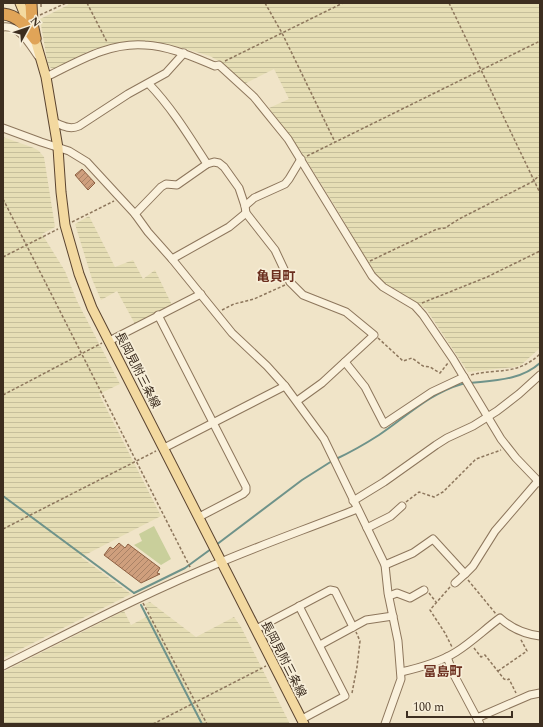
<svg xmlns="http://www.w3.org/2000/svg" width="543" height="727" font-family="Spectral,'Noto Sans JP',serif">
<defs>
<pattern id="farmland-rules" width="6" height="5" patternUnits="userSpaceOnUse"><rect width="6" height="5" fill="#e6deb5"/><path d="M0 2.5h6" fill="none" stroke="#c6bf9b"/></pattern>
<pattern id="building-hatch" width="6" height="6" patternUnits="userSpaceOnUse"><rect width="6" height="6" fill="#cf9f7d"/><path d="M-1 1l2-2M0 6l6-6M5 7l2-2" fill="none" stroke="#a98266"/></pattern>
</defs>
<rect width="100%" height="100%" fill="#f0e4c8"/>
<g fill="url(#farmland-rules)">
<path d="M68,3H540V348L521,365L515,367L468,372L426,309L385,284L379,279L369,265L338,211L302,153L269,108L289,99L274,69L244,84L225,65L210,56L179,47L148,41H132L111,44L89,51L53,69L48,66L40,19L68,5Z"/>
<path d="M3,137L34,148L39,151L44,157L55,227L42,234L65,271L77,301L120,384L99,394L161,516L81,557L131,594L3,658Z"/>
<path d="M89,216L115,267L133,260L143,279L155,270L172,305L135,324L117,291L101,300L92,279L75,224Z"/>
<path d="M150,602L196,637L234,617L241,627L290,724H3V672L124,611L131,625L150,615L145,604Z"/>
</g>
<path fill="#c9cf9b" d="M154,526L171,559L161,565L134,545L142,541L139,534Z"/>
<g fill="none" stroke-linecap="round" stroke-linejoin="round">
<g stroke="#6f938a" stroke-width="2">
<path d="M336,459C351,452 365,444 379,435C406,417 430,393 462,384C490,380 519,382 540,363"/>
<path d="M3,496L134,593"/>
<path d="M216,545L302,480L332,461"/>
<path d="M134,593L185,568L211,549"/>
<path d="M141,605L202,724"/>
</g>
</g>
<g fill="url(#building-hatch)" stroke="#8d5f41">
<path d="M82,169L95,183L88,190L75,175Z"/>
<path d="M119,543L125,548L128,544L160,568L157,573L160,574L141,583L104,555L110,547L113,549Z"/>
</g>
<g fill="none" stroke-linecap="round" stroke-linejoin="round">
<defs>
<g id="minor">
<path d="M3,27C20,25 30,45 38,56"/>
<path d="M46,77C77,62 109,42 145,45C169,46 193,57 215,66L219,65L254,97L288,139L372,276L383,287L415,306L423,315L453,359L501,439L516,458L540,483"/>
<path d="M149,84C172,108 189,136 207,164L214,162L219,163L224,167L239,188L245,206L246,213L275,250L290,282L303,295L346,312L374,335L322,383L297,401"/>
<path d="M54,122C63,126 70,130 79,126L128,94L166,73L184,53"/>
<path d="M3,128L41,142L69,151L87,162L135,214L148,232L172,259L232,333L267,366L285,386L324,439L385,565L388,593L398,641L401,679L385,724"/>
<path d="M245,206L254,198L285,184L289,179L301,159"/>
<path d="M135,214L161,187L166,184L177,185L207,164"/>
<path d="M172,259L229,227L246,213"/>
<path d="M158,315L246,487V491L243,494L199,517"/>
<path d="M109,341L201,294"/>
<path d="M345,362L365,387L384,424L432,392L464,377"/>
<path d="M164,448L285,386"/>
<path d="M353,501L384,482L436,445L447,438L473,426L497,411L519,394L540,375"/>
<path d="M367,528L391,516L402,506"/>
<path d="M385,565L413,553L433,539L465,574L473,566L495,531L538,481"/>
<path d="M455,583L465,574"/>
<path d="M389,596L397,593L410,598L424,590"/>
<path d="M299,606L345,696L302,719"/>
<path d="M256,629L330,590L335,591L353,627"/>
<path d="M320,645L366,620L393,616"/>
<path d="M447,657L453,673L480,724"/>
<path d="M3,666C75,630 147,592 221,562C266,543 312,527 357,509"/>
<path d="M401,672C419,668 440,662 456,652C472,642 485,629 500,618C512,629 524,634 540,636"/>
<path d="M477,718L530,695L540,693"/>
</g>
<path id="major" d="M20,3L35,39L46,77L58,148L61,192L65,225L79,274L92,308L304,724"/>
<g id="highway">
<path d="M31,3L32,23L35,38"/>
<path d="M3,14C18,15 27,28 35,39"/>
</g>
</defs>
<use href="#minor" stroke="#8d765c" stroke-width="9"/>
<use href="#major" stroke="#5b4430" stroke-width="11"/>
<use href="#highway" stroke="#5b4430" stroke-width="13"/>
<g stroke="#8d765c" stroke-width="1.5" stroke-dasharray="3 2" stroke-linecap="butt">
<path d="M87,3L107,42"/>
<path d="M265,3L282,33L335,142"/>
<path d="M449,3L540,193"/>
<path d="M41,7V3"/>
<path d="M40,15L66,3"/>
<path d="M225,61L343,3"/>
<path d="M307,156L540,41"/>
<path d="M3,199L191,569"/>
<path d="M72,222L114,201"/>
<path d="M3,257L58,229"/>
<path d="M370,261L437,229L445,228L459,219L532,182L540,175"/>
<path d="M422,303L487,277L540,251"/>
<path d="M222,310L234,304L254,299L285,285"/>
<path d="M378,338L403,361L412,358L423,366L430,367L440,373L448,363"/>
<path d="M471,375C499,368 516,376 540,354"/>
<path d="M3,395L102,343"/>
<path d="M406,502L419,492L434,497L443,492L476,459L501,450"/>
<path d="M3,529L156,451"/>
<path d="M468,580L496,614"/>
<path d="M450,587L430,610L445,633L452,647"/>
<path d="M429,593L436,602"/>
<path d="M143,603L207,724"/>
<path d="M474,648L481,657L485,655L504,679L507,680L509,679L516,693"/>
<path d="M498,671L527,651L520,638"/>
<path d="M352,693L357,667L360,641L356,632"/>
<path d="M153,724L266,666"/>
</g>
<use href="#minor" stroke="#faf1dc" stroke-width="7"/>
<use href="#major" stroke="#f3d9a0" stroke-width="9"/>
<use href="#highway" stroke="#e0a458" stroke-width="11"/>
</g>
<g text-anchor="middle" stroke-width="3.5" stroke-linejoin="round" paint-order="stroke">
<g font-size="12" fill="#3d2e20" stroke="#f7eed8">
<text transform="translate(138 370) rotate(63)" y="4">長岡見附三条線</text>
<text transform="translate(284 659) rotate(63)" y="4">長岡見附三条線</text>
</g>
<g font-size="13" font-weight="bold" fill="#6b2e1e" stroke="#f7eed8">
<text x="276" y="281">亀貝町</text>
<text x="443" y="676">富島町</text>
</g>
</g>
<rect width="543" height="727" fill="none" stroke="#3d2e20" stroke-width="8"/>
<g transform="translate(28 28) rotate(50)" stroke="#f7eed8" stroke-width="3" paint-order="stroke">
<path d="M0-3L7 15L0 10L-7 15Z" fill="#3d2e20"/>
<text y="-6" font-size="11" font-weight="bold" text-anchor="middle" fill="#3d2e20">N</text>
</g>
<path d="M407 711v6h105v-6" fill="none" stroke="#3d2e20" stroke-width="2"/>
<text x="413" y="711" font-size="12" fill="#3d2e20" stroke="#f7eed8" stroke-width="3" paint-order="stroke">100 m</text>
</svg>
